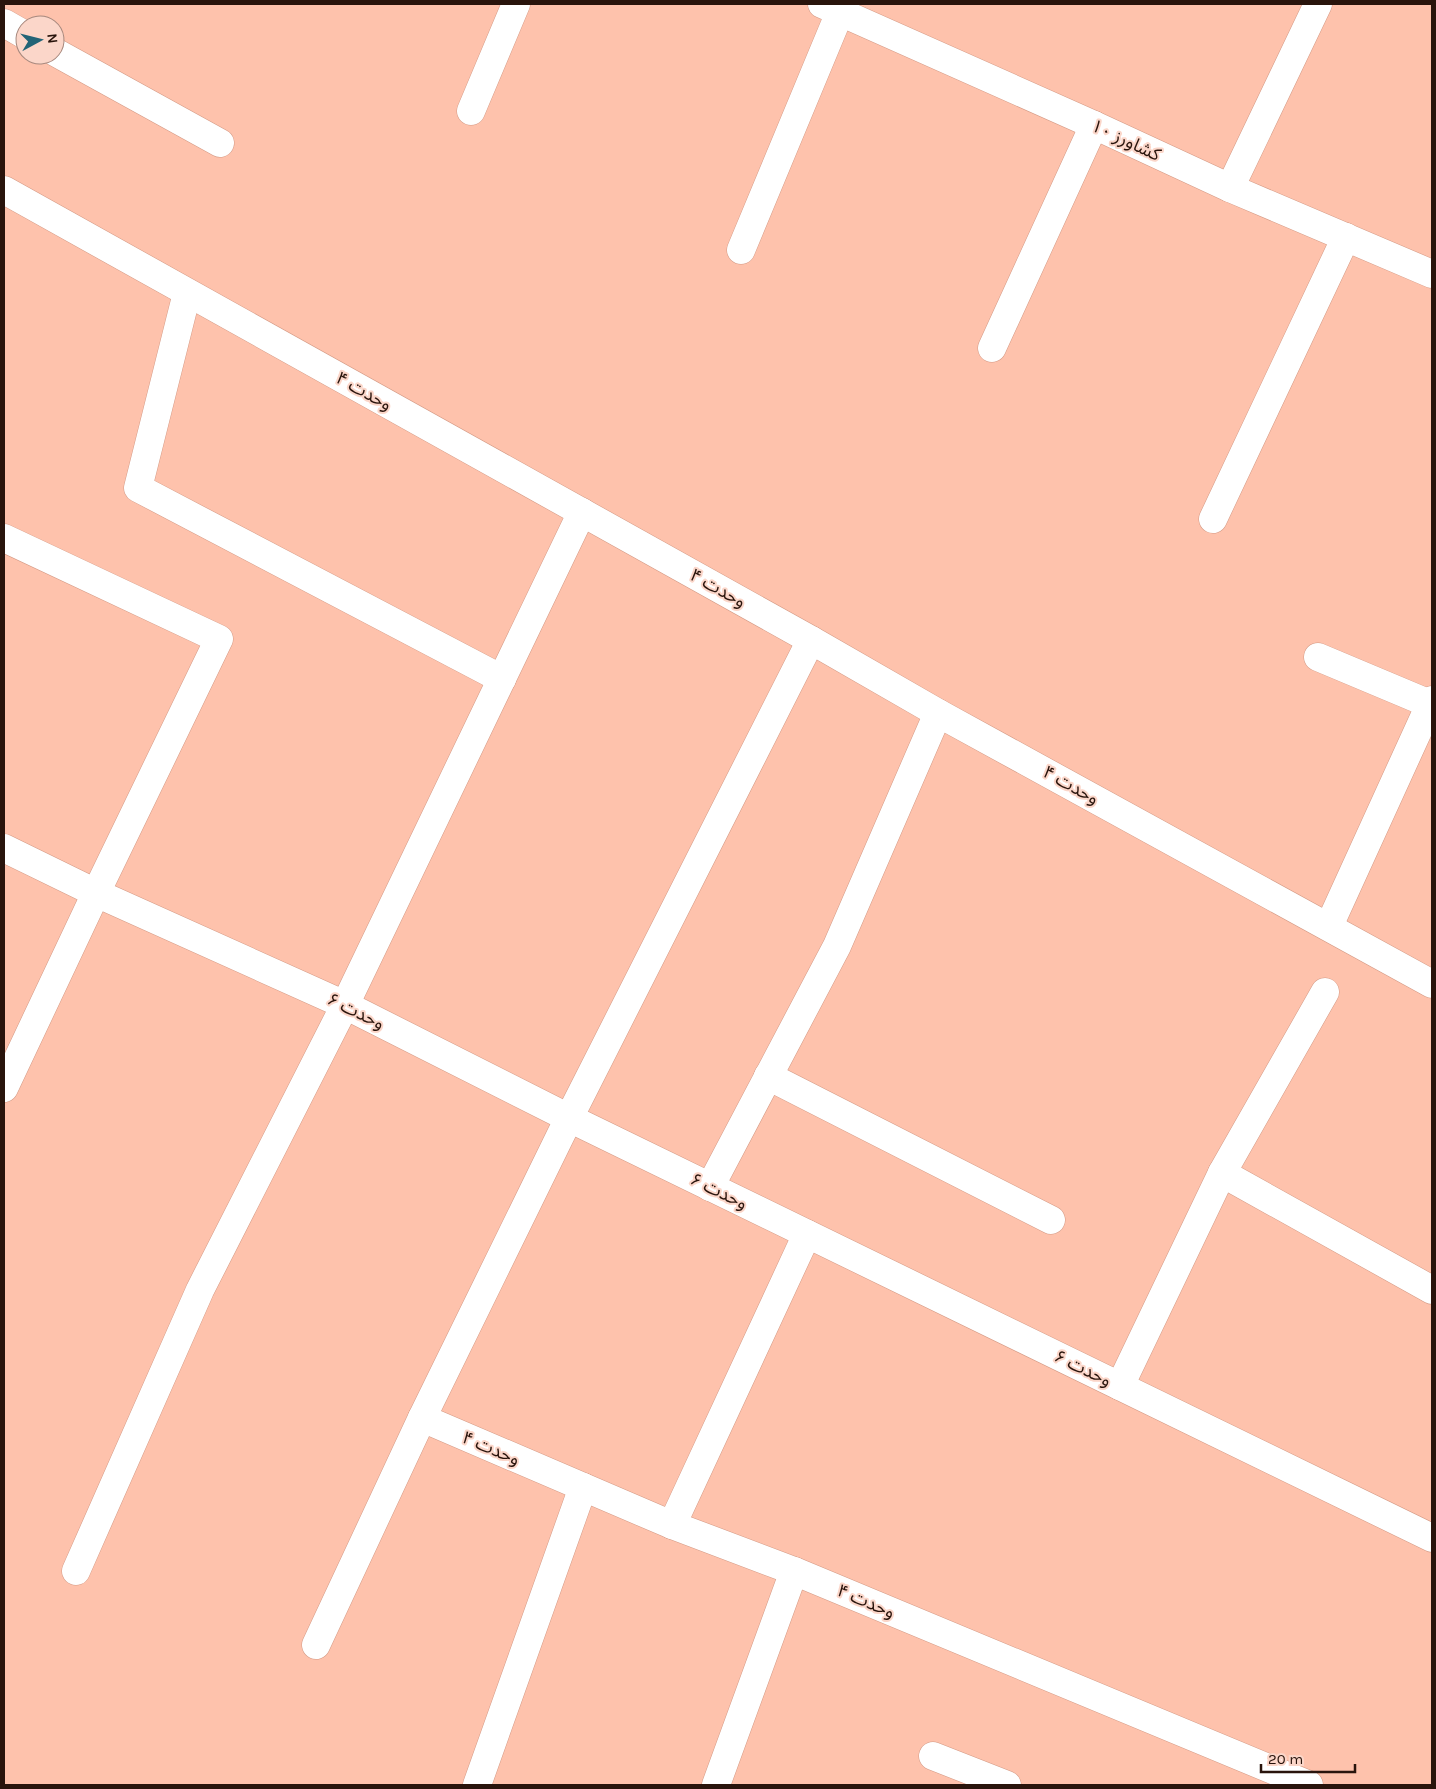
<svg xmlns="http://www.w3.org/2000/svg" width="1436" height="1789" font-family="Karla,'Noto Sans Arabic',sans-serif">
<rect width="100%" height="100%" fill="#fec2ac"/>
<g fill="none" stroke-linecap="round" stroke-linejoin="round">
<defs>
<g id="minor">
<path d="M822,4L1094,125L1230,188L1432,274"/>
<path d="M4,23L25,35"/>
<path d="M55,52L220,143"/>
<path d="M471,111L516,4"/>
<path d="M1230,188L1318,4"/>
<path d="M4,190L811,640L938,713L1432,984"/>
<path d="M741,250L840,12"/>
<path d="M187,293L138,488L502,679"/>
<path d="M992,348L1094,125"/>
<path d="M1213,519L1346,237"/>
<path d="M4,538L219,639L96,893L4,1088"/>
<path d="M1318,657L1430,704"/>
<path d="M4,848L96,893L345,1005L569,1118L1432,1538"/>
<path d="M1329,926L1432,700"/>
<path d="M1325,992L1222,1173L1432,1290"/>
<path d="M768,1076L1051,1220"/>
<path d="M710,1187L837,946L938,713"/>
<path d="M1120,1386L1222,1173"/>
<path d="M422,1418L672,1525L794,1571L1309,1785"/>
<path d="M672,1525L807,1234"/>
<path d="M76,1571L200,1290L345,1005L582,512"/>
<path d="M316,1645L422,1418L569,1118L811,640"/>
<path d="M933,1756L1007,1785"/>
<path d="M477,1785L583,1487"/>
<path d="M716,1785L794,1571"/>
</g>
</defs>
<use href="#minor" stroke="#d49a85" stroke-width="29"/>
<use href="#minor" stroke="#fff" stroke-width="28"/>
</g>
<g text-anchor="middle" stroke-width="4" stroke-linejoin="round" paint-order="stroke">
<g font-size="18" fill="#29140c" stroke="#fbd6c9">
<text transform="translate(1126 140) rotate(25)" y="6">کشاورز ۱۰</text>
<text transform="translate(364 391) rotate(29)" y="6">وحدت ۴</text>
<text transform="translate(718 588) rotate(29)" y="6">وحدت ۴</text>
<text transform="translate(1071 785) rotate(29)" y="6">وحدت ۴</text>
<text transform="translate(356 1011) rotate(26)" y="6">وحدت ۶</text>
<text transform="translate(719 1191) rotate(26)" y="6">وحدت ۶</text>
<text transform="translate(1083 1368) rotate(26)" y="6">وحدت ۶</text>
<text transform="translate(491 1448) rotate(23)" y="6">وحدت ۴</text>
<text transform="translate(866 1601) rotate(23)" y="6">وحدت ۴</text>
</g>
</g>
<rect width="1436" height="1789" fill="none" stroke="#29140c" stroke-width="10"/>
<g transform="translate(40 40) rotate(83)"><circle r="24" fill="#fbd6c9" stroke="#a7887d"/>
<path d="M0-4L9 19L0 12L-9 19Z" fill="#226477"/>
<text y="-8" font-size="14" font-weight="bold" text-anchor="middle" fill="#29140c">N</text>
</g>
<path d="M1261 1764v8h94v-8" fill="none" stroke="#29140c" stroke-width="2.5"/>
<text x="1268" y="1764" font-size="15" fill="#29140c" stroke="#fbd6c9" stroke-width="4" paint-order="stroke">20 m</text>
</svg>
